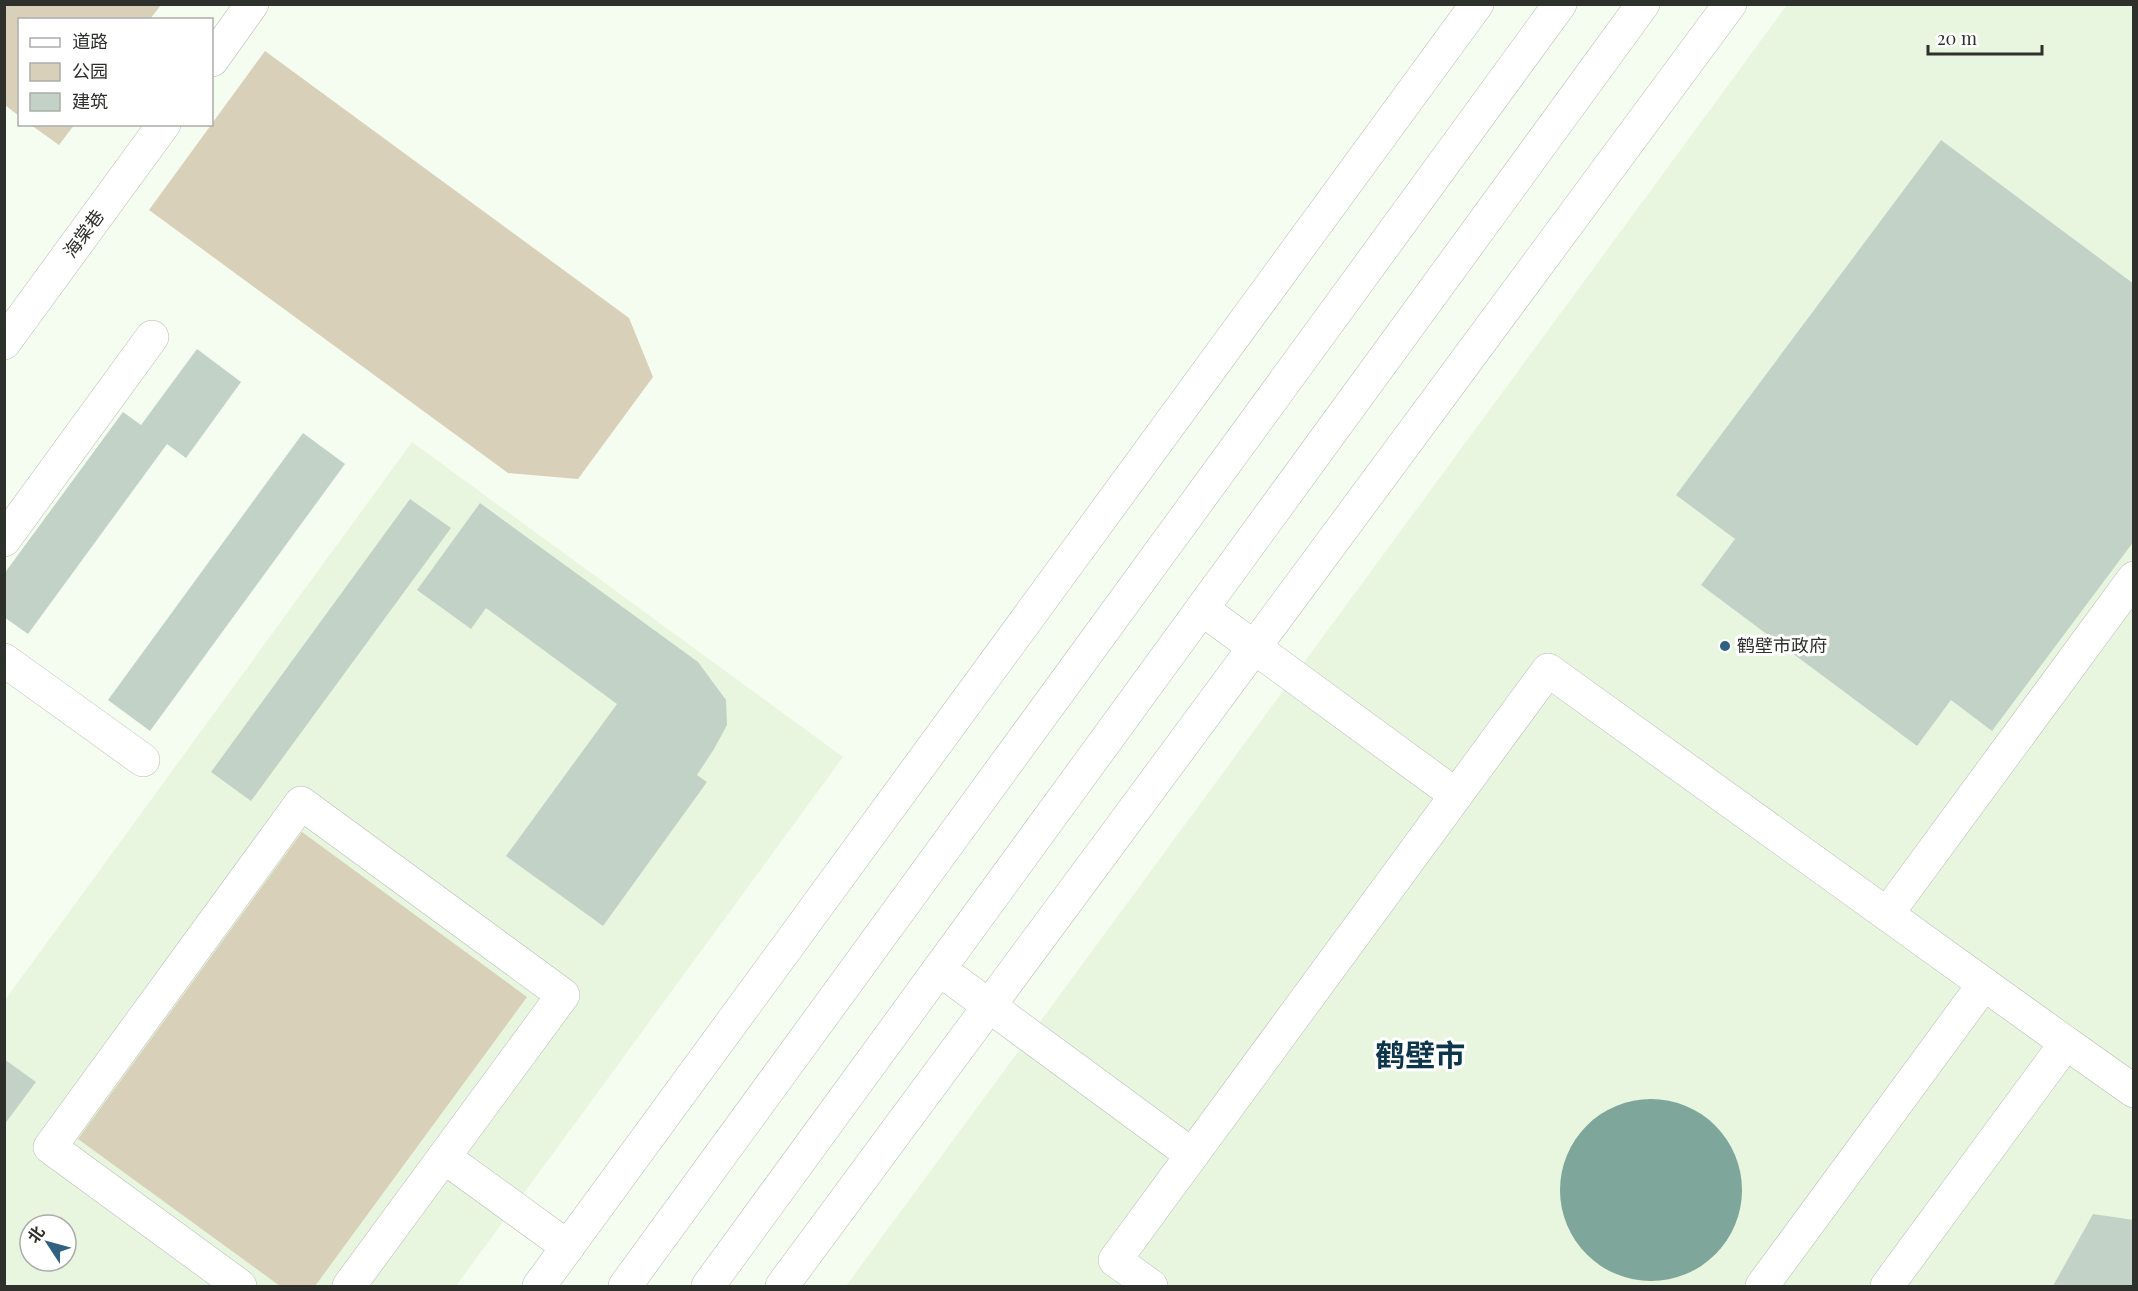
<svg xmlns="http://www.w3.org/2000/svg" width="2138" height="1291" font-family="'Playfair Display','Noto Sans SC',serif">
<rect width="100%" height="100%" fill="#f4fdef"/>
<g fill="#e8f6e0" fill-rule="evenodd">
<path d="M1787,5H2133V1286H846Z"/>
<path d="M412,442L843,757L456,1286H5V1000ZM30,1225H66V1261H30Z"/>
</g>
<g fill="#d8d0b8">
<path d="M5,4H161V5L150,19L20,20L19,116L5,105Z"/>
<path d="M265,51L629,318L653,377L578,479L508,473L149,210Z"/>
<path d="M31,125H74L59,145Z"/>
<path d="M302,832L527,997L315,1286H280L78,1139Z"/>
</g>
<circle fill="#7fa69b" cx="1651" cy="1190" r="91"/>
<g fill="#c3d2c7">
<path d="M1941,140L2134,284V541L1992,731L1951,700L1917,746L1701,585L1735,539L1676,495Z"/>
<path d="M197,349L241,382L186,458L167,444L28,634L4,617V574L123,412L141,425Z"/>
<path d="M303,433L345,464L150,731L108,700Z"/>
<path d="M410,499L451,528L251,801L211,772Z"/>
<path d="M480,503L698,662L726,700L727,725L714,749L697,775L707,782L603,926L506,856L617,704L486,608L471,629L417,590Z"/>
<path d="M4,1059L36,1082L4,1125Z"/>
<path d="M2093,1214L2134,1220V1286H2053Z"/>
</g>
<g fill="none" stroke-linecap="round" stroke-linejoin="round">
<defs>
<g id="minor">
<path d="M212,60L252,4"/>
<path d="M4,343L164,124"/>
<path d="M4,540L152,337"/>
<path d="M1202,609L1456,795"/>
<path d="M4,660L143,760"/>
<path d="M1887,914L2134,578"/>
<path d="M939,969L1192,1155"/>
<path d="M2066,1043L2134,1091"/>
<path d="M444,1157L568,1247"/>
<path d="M240,1286L50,1147L301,803L563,995L349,1286"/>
<path d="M539,1286L1477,4"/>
<path d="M782,1286L1730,4"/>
<path d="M1151,1286L1115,1260L1548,670L2066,1043L1887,1286"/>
<path d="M1762,1286L1984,984"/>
</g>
<g id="major">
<path d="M625,1286L1560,4"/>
<path d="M708,1286L1643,4"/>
</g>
</defs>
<use href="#minor" stroke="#b4bdaf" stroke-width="34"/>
<use href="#major" stroke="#b4bdaf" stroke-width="34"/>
<use href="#minor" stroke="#fff" stroke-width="33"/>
<use href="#major" stroke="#fff" stroke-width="33"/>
</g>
<circle fill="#316180" stroke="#fff" stroke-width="2" cx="1725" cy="646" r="6"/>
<g text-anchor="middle" stroke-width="6" stroke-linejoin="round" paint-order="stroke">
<g font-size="18" fill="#2d302b" stroke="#fff">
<text transform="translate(84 234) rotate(-54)" y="6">海棠巷</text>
</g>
<g font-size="18" fill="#2d302b" stroke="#fff" text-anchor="start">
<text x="1737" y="652">鹤壁市政府</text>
</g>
<g font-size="30" font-weight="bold" fill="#0d364d" stroke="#fff">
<text x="1420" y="1066">鹤壁市</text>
</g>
</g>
<rect width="2138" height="1291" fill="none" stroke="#2d302b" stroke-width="12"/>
<rect x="18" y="18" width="195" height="108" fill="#ffffff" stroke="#abacaa" stroke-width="1.5"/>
<rect x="30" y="38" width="30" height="9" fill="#ffffff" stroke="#abacaa" stroke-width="1.5"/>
<text x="72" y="48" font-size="18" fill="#2d302b">道路</text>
<rect x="30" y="63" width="30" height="18" fill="#d8d0b8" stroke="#abacaa" stroke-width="1.5"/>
<text x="72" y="78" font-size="18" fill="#2d302b">公园</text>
<rect x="30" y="93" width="30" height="18" fill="#c3d2c7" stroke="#abacaa" stroke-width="1.5"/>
<text x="72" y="108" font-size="18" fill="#2d302b">建筑</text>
<g transform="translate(48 1243) rotate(306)"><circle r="28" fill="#ffffff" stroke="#abacaa" stroke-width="1.5"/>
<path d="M0-4.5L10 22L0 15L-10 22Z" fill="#316180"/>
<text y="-9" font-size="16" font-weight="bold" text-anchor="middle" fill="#2d302b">北</text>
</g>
<path d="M1928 45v9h114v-9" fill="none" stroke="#2d302b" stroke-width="3"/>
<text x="1937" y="45" font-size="18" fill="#2d302b" stroke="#ffffff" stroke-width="4.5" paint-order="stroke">20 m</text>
</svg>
